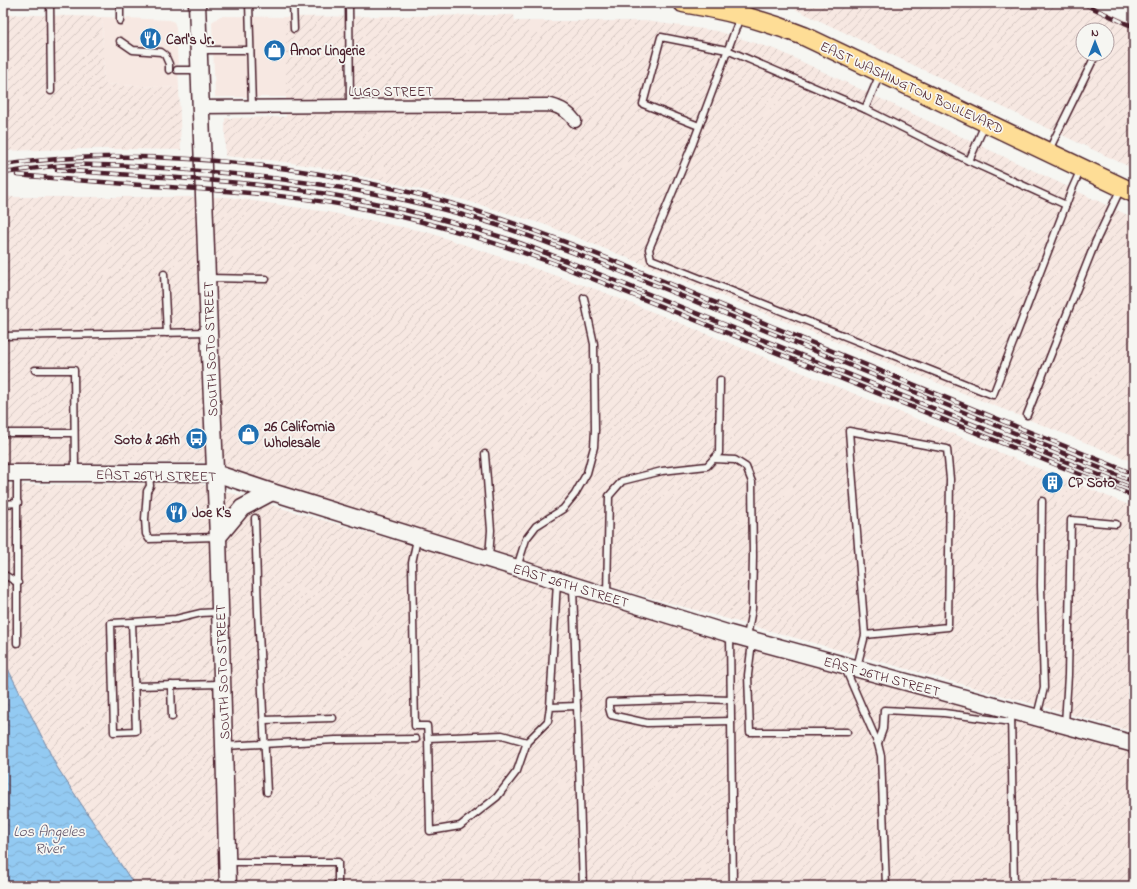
<svg xmlns="http://www.w3.org/2000/svg" width="1137" height="889" font-family="'Indie Flower',sans-serif">
<defs>
<pattern id="industrial-furrows" width="10" height="10" patternUnits="userSpaceOnUse"><rect width="10" height="10" fill="#f7e8e2"/><path d="M-1 1l2-2M0 10L10 0M9 11l2-2" fill="none" stroke="#d5c7c2"/></pattern>
<pattern id="water-waves" width="16" height="10" patternUnits="userSpaceOnUse"><rect width="16" height="10" fill="#93caf2"/><path d="M0 5q4-4 8 0t8 0" fill="none" stroke="#80add0"/></pattern>
</defs>
<rect width="100%" height="100%" fill="#f6f6f2"/>
<filter id="ink" filterUnits="userSpaceOnUse"><feTurbulence type="fractalNoise" baseFrequency=".025" numOctaves="2"/><feDisplacementMap in="SourceGraphic" scale="8" xChannelSelector="R" yChannelSelector="G"/><feConvolveMatrix kernelMatrix="1 2 1 2 8 2 1 2 1" color-interpolation-filters="sRGB"/></filter>
<g filter="url(#ink)">
<g fill="#f7e8e2">
<path d="M220,16L286,17V97H215L212,22Z"/>
<path d="M102,17L170,20L174,22L176,27L179,88L104,84Z"/>
</g>
<g fill="url(#industrial-furrows)" fill-rule="evenodd">
<path d="M782,3H1088L1134,24V169ZM1083,30H1107V54H1083Z"/>
<path d="M3,14L102,17L104,84L179,88L181,150L130,149H77L3,151Z"/>
<path d="M514,15L515,21H645L717,31L777,50L1134,218V462L546,225L464,200L389,182L313,166L269,160L225,156V118L286,117V17Z"/>
<path d="M3,197H227L328,212L427,232L601,291L1134,507V732L558,572L205,462L3,464Z"/>
<path d="M198,483L291,511L1134,749V886H3V485Z"/>
</g>
<path fill="url(#water-waves)" stroke="#7686a2" d="M3,659L57,767L135,886H3Z"/>
<g fill="none" stroke-linecap="round" stroke-linejoin="round">
<defs>
<g id="lane">
<path d="M50,3L51,91"/>
<path d="M120,3V21"/>
<path d="M249,3L252,107"/>
<path d="M293,3L294,29"/>
<path d="M349,3L350,106"/>
<path d="M740,17L693,143L649,249L651,259L993,395L1072,189L1081,169"/>
<path d="M120,41L133,50L161,52L165,55L169,64V70"/>
<path d="M200,50H250"/>
<path d="M177,70H199"/>
<path d="M865,109L880,74"/>
<path d="M699,126L643,104L661,37L727,50L865,109L969,161L1066,205"/>
<path d="M1049,150L1096,54"/>
<path d="M969,161L985,124"/>
<path d="M164,274L167,333"/>
<path d="M208,278L266,279"/>
<path d="M3,336L209,332"/>
<path d="M35,370H74L75,472"/>
<path d="M1027,415L1095,243L1121,188"/>
<path d="M3,433H74"/>
<path d="M485,454L491,530L489,557"/>
<path d="M714,459L735,460L746,467L752,482L753,556L752,609L747,637"/>
<path d="M149,473L150,486L147,491L145,519L146,534L149,539L217,537"/>
<path d="M3,504L18,503"/>
<path d="M255,518L258,612L267,792"/>
<path d="M417,539L412,563L415,726H427L428,738"/>
<path d="M517,567L526,539L536,526L563,509L575,494L587,473L594,447L595,430L594,344L584,298"/>
<path d="M3,574L18,583"/>
<path d="M573,587L583,886"/>
<path d="M607,594L609,496L622,481L662,471L707,466L719,453L720,380"/>
<path d="M132,622L136,731L114,732L111,623L132,622L176,619L201,613L219,612"/>
<path d="M730,636L733,886"/>
<path d="M752,642L748,675L750,732H847"/>
<path d="M17,643V473"/>
<path d="M857,667L865,635L849,431L947,449L950,479L948,627L865,635"/>
<path d="M845,668L878,744L881,756L886,886"/>
<path d="M171,685L172,717"/>
<path d="M135,686L221,684"/>
<path d="M730,700L699,699L609,702V708L611,715L647,723L731,721"/>
<path d="M550,707L557,581"/>
<path d="M1011,712L1014,886"/>
<path d="M1037,716L1044,688L1041,586L1042,501"/>
<path d="M264,720L333,718"/>
<path d="M1065,724L1068,675L1071,520L1116,524"/>
<path d="M527,742L502,735L428,738L430,831L460,826L497,797L517,771L527,742L548,721L550,707L577,706"/>
<path d="M878,743L883,729L884,710L944,713L1011,722"/>
<path d="M224,746L336,740L416,739"/>
<path d="M227,862H338V886"/>
</g>
<path id="street" d="M201,107L350,106L551,105C562,108 568,112 575,121"/>
<g id="secondary">
<path d="M197,3L209,332L218,537L228,886"/>
<path d="M3,473H215L272,492L730,634L1134,744"/>
<path d="M218,537L242,508L272,492"/>
</g>
<path id="primary" d="M683,3C726,10 764,20 804,36L1134,193"/>
</defs>
<use href="#lane" stroke="#4a1f2b" stroke-width="9"/>
<use href="#street" stroke="#4a1f2b" stroke-width="15"/>
<use href="#secondary" stroke="#4a1f2b" stroke-width="19"/>
<use href="#primary" stroke="#4a1f2b" stroke-width="21"/>
<use href="#lane" stroke="#f6f6f2" stroke-width="6"/>
<use href="#street" stroke="#f6f6f2" stroke-width="12"/>
<use href="#secondary" stroke="#f6f6f2" stroke-width="16"/>
<use href="#primary" stroke="#fedd96" stroke-width="18"/>
<defs>
<g id="rail">
<path d="M1082,3L1127,24L1134,26"/>
<path d="M3,165C98,151 194,156 288,169C357,179 426,194 492,216C586,247 677,287 769,325C891,376 1012,425 1134,474"/>
<path d="M57,170C140,176 225,179 308,191C377,201 445,219 511,240C534,248 556,257 579,266L1134,489"/>
<path d="M3,173C24,170 46,166 68,165C112,164 156,167 199,171C294,178 389,192 481,220C517,231 552,244 587,258C645,281 702,304 759,328C884,379 1009,431 1134,482"/>
<path d="M17,175C72,180 128,184 183,188C245,192 308,197 370,210C432,222 493,242 553,263L1134,496"/>
</g>
</defs>
<use href="#rail" stroke="#4a1f2b" stroke-width="4.5"/>
<use href="#rail" stroke="#f6f6f2" stroke-width="3" stroke-dasharray="9" stroke-linecap="butt"/>
</g>
</g>
<defs>
<symbol id="restaurant-disc" viewBox="-11 -11 22 22"><circle r="9.5" fill="#1f6fb2" stroke="#f6f6f2"/><path d="M-5-6h1v4h1v-4h1v4h1v-4h1v5L-1.5 .5V6h-2V.5L-5-1ZM5-6V6H3V1.5H1.5Q1.5-4 5-6Z" fill="#fff"/></symbol>
<symbol id="shop-disc" viewBox="-11 -11 22 22"><circle r="9.5" fill="#1f6fb2" stroke="#f6f6f2"/><path d="M-5-2.5h2.3a2.7 3.5 0 0 1 5.4 0H5L5.5 6h-11ZM-1.5-2.5h3a1.5 2.3 0 0 0-3 0Z" fill="#fff"/></symbol>
<symbol id="bus-disc" viewBox="-11 -11 22 22"><circle r="9.5" fill="#1f6fb2" stroke="#f6f6f2"/><path d="M-5-6H5V4H4V6H2V4H-2V6H-4V4H-5ZM-3.5-4V0h7V-4ZM-3.5 1.2v1.5H-2V1.2ZM2 1.2v1.5H3.5V1.2Z" fill="#fff"/></symbol>
<symbol id="building-disc" viewBox="-11 -11 22 22"><circle r="9.5" fill="#1f6fb2" stroke="#f6f6f2"/><path d="M-4-6H4V6H1V3H-1V6H-4ZM-2.5-4.3h1.7v1.8h-1.7ZM.8-4.3h1.7v1.8H.8ZM-2.5-1h1.7V.8h-1.7ZM.8-1h1.7V.8H.8Z" fill="#fff"/></symbol>
</defs>
<g fill-rule="evenodd">
<use href="#restaurant-disc" x="138" y="26" width="25" height="25"/>
<use href="#shop-disc" x="262" y="38" width="25" height="25"/>
<use href="#shop-disc" x="236" y="422" width="25" height="25"/>
<use href="#bus-disc" x="184" y="426" width="25" height="25"/>
<use href="#building-disc" x="1040" y="470" width="25" height="25"/>
<use href="#restaurant-disc" x="164" y="500" width="25" height="25"/>
</g>
<g text-anchor="middle" stroke-width="3.5" stroke-linejoin="round" paint-order="stroke">
<g font-size="14" font-weight="bold" fill="#4a1f2b" stroke="#f6f6f2" text-anchor="start">
<text x="166" y="44">Carl's Jr.</text>
<text x="290" y="55">Amor Lingerie</text>
<text x="264" y="431">26 California<tspan x="264" dy="16">Wholesale</tspan></text>
<text x="180" y="444" text-anchor="end">Soto &amp; 26th</text>
<text x="1068" y="487">CP Soto</text>
<text x="192" y="517">Joe K's</text>
</g>
<g font-size="14" fill="#4a1f2b" stroke="#f6f6f2">
<text transform="translate(912 87) rotate(25)" y="5">EAST WASHINGTON BOULEVARD</text>
<text x="391" y="96">LUGO STREET</text>
<text transform="translate(210 349) rotate(-92)" y="5">SOUTH SOTO STREET</text>
<text transform="translate(156 475) rotate(1)" y="5">EAST 26TH STREET</text>
<text transform="translate(571 585) rotate(17)" y="5">EAST 26TH STREET</text>
<text transform="translate(222 672) rotate(-92)" y="5">SOUTH SOTO STREET</text>
<text transform="translate(882 676) rotate(15)" y="5">EAST 26TH STREET</text>
</g>
<g font-size="15" font-style="italic" fill="#605267" stroke="#f6f6f2">
<text x="49" y="836">Los Angeles<tspan x="49" dy="17">River</tspan></text>
</g>
</g>
<rect width="1137" height="889" fill="none" stroke="#f6f6f2" stroke-width="16"/>
<rect x="8" y="8" width="1121" height="873" fill="none" stroke="#4a1f2b" stroke-width="1.5" filter="url(#ink)"/>
<g transform="translate(1095 42)"><circle r="19" fill="#f6f6f2" stroke="#b1a0a2"/>
<path d="M0-3L7 15L0 10L-7 15Z" fill="#1f6fb2"/>
<text y="-6" font-size="11" font-weight="bold" text-anchor="middle" fill="#4a1f2b">N</text>
</g>
</svg>
